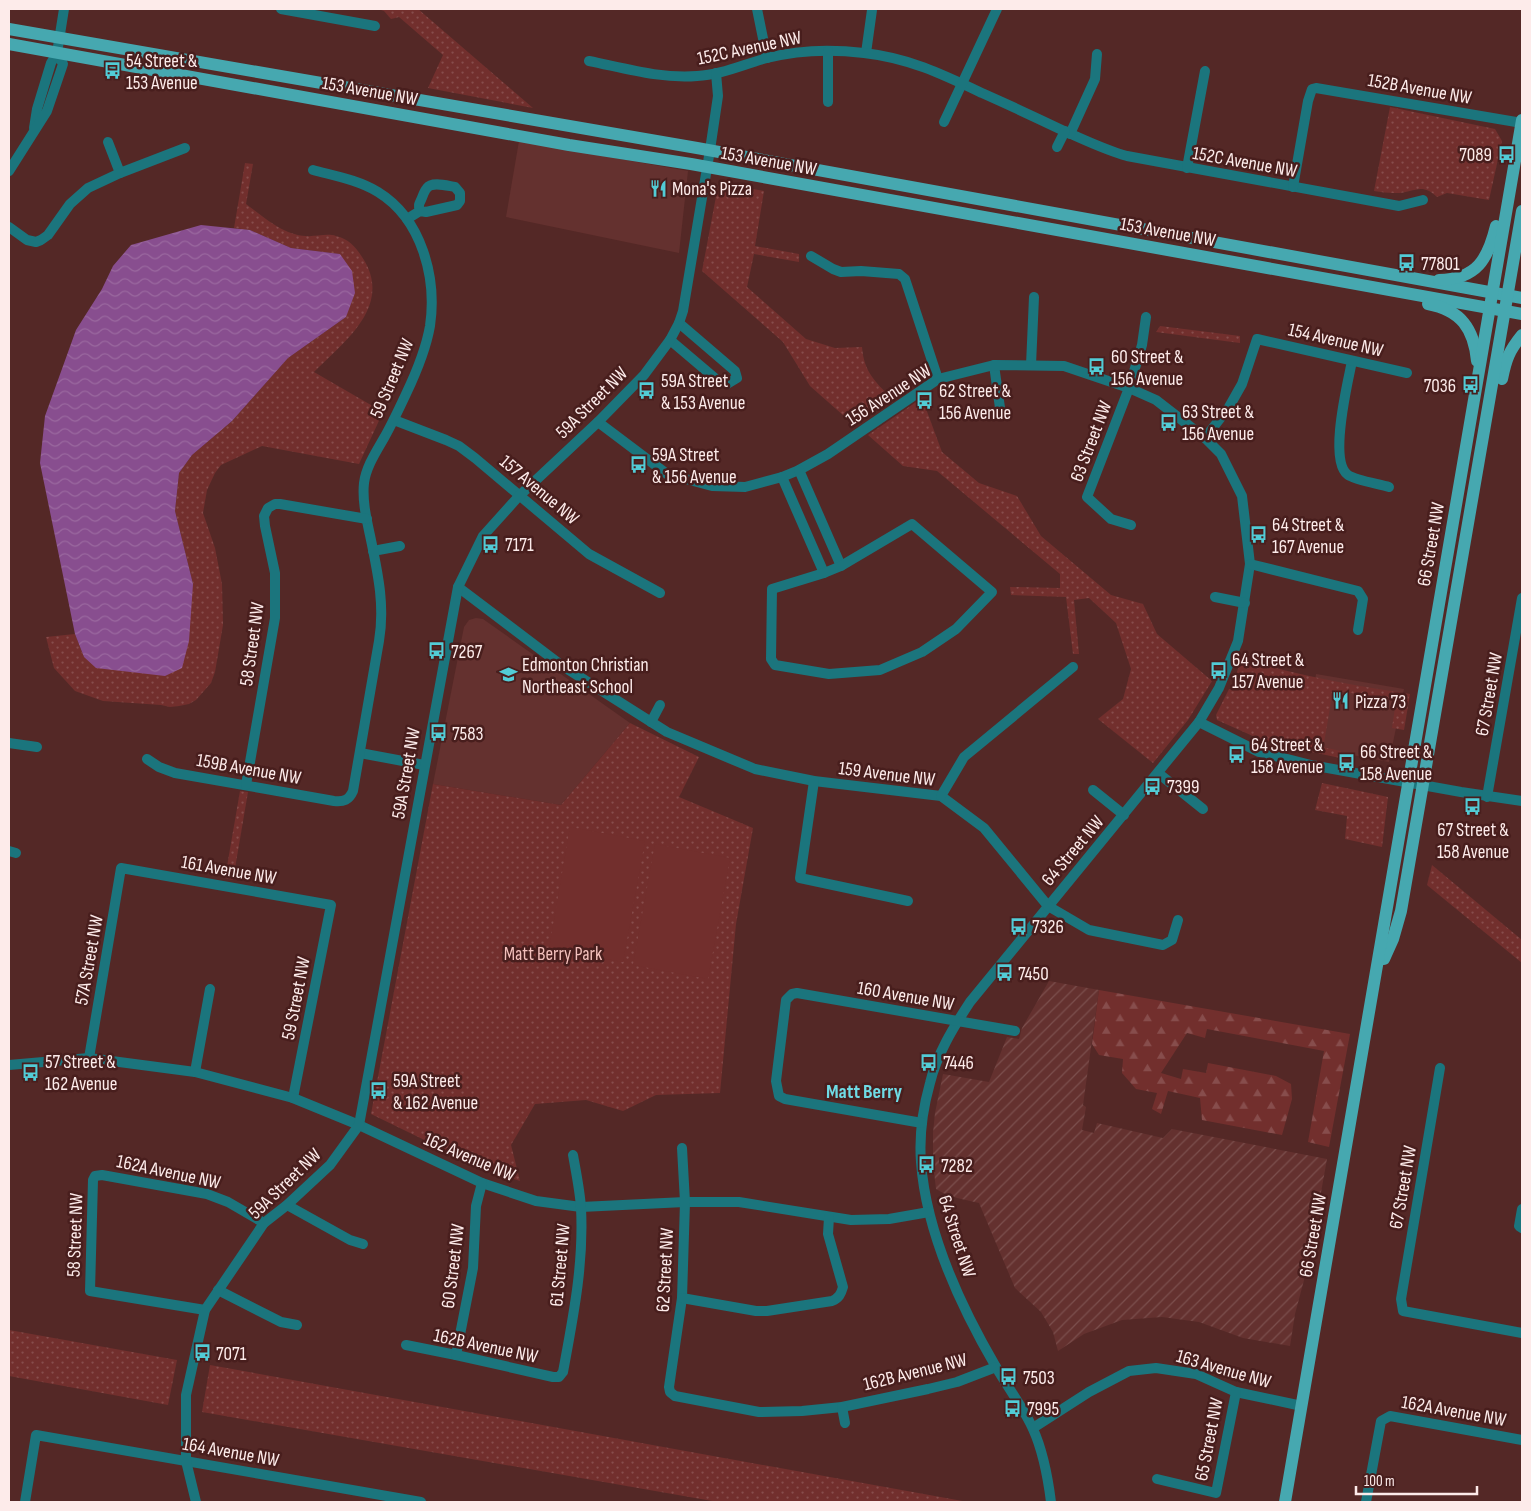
<svg xmlns="http://www.w3.org/2000/svg" width="1531" height="1511" font-family="'Sofia Sans Condensed',sans-serif">
<defs>
<pattern id="industrial-furrows" width="10" height="10" patternUnits="userSpaceOnUse" patternTransform="scale(1.25)"><rect width="10" height="10" fill="#64312f"/><path d="M-1 1l2-2M0 10L10 0M9 11l2-2" fill="none" stroke="#7b4f4d"/></pattern>
<pattern id="green-dots" width="8" height="8" patternUnits="userSpaceOnUse" patternTransform="scale(1.25)"><rect width="8" height="8" fill="#722f2d"/><path d="M2 2h.1M6 6h.1" fill="none" stroke="#874d4c" stroke-width="1.8" stroke-linecap="round"/></pattern>
<pattern id="forest-firs" width="22" height="20" patternUnits="userSpaceOnUse" patternTransform="scale(1.25)"><rect width="22" height="20" fill="#722f2d"/><path d="M5 1l3.5 6h-7zM16 11l3.5 6h-7z" fill="#874d4c"/></pattern>
<pattern id="water-waves" width="16" height="10" patternUnits="userSpaceOnUse" patternTransform="scale(1.25)"><rect width="16" height="10" fill="#884e8f"/><path d="M0 5q4-4 8 0t8 0" fill="none" stroke="#9a689f"/></pattern>
</defs>
<rect width="100%" height="100%" fill="#542826"/>
<g fill="#64312f">
<path d="M519,141L688,171L679,253L506,217Z"/>
<path d="M476,618L483,619L630,723L561,805L433,784L464,627L469,620Z"/>
<path d="M1316,674L1404,689L1389,762L1305,746Z"/>
</g>
<path fill="url(#industrial-furrows)" d="M1049,981L1099,990L1083,1105L1086,1107L1082,1130L1094,1133L1097,1123L1163,1138L1172,1129L1327,1159L1308,1265L1295,1314L1290,1346L1243,1338L1199,1322L1162,1317L1122,1320L1084,1334L1058,1351L1053,1332L1041,1312L1015,1288L979,1203L957,1198L943,1193L936,1189L933,1163V1133L935,1113L943,1074L989,1082L1007,1037L1019,1039L1022,1028Z"/>
<g fill="url(#green-dots)">
<path d="M378,9H418L533,108L428,88L443,55L399,17L391,19L384,11Z"/>
<path d="M1390,107L1495,129L1502,141L1489,200L1447,193L1437,197C1421,181 1413,194 1394,193C1388,193 1381,192 1374,191Z"/>
<path d="M245,163L253,164L246,204C264,217 283,235 306,236C315,237 327,233 336,236C350,239 357,249 364,260C392,307 344,342 314,372L383,412L359,464L262,446L221,465L215,473L207,490L203,513L215,548L222,584L223,625L215,672L211,683L196,700L189,704L179,706L170,707L161,705L103,701L75,691L54,668L46,637L75,634L84,657L193,584L175,511L179,473L192,455L232,421L288,358L346,317L340,254L291,248L250,230L234,228Z"/>
<path d="M721,183L764,191L755,246L799,254V262L754,254L747,287L806,339L835,348L862,347C864,372 875,381 891,398L853,424L810,386L783,342L702,271L718,186Z"/>
<path d="M1160,326L1240,336V343L1156,332Z"/>
<path d="M922,398L942,452L979,483L1017,496L1041,536L1111,595L1143,604L1157,634L1212,681L1188,720L1153,763L1098,719L1123,699L1131,669L1116,623L1089,598L1074,600L1079,654H1073L1066,597L1011,595L1010,587L1060,588V574L937,471L903,466L868,435Z"/>
<path d="M1242,658C1297,676 1354,685 1410,694L1404,730L1392,728L1396,701L1333,690L1324,743H1322V747L1341,751L1340,758L1274,744L1255,737L1217,720L1216,715L1229,689H1233L1237,680L1235,677Z"/>
<path d="M630,723L699,757L679,797L753,828L736,924L720,1093L656,1095L623,1111L586,1100L535,1104L511,1145L520,1181L484,1169L371,1114L433,784L561,805Z"/>
<path d="M1322,783L1388,797L1382,847L1345,839L1347,816L1315,810Z"/>
<path d="M240,791L248,792L233,880L225,878Z"/>
<path d="M1432,865L1522,940V963L1427,885Z"/>
<path d="M9,1330L177,1360L168,1405L9,1376Z"/>
<path d="M210,1365L968,1502H718L202,1412Z"/>
</g>
<path fill="url(#forest-firs)" d="M1099,990L1350,1034L1329,1147L1308,1142L1324,1051L1207,1029L1205,1038L1187,1033L1161,1073L1181,1079L1183,1069L1206,1073L1208,1063L1276,1076L1291,1084L1292,1099L1282,1135L1202,1120L1200,1098L1168,1091L1161,1114L1152,1109L1157,1093L1136,1089L1122,1073L1123,1059L1099,1055L1092,1044Z"/>
<g fill="#722f2d">
<path d="M570,827L645,841L623,962L549,949Z"/>
<path d="M655,844L730,858L708,979L633,965Z"/>
</g>
<path fill="url(#water-waves)" d="M201,225L250,230L291,248L340,254L352,271L355,293L346,317L288,358L232,421L192,455L179,473L175,511L193,584L189,641L182,668L165,676L96,668L84,657L75,634L40,463L45,416L76,330L102,289L113,266L131,245Z"/>
<g fill="none" stroke-linecap="round" stroke-linejoin="round">
<g stroke="#1b757d" stroke-width="10">
<path d="M281,9L375,26"/>
<path d="M757,9L767,58"/>
<path d="M866,53L872,10"/>
<path d="M589,61C624,68 661,79 697,76C721,75 744,64 767,58C798,50 832,49 864,53C909,58 942,74 982,93C1009,105 1037,118 1064,131C1085,140 1105,150 1127,156L1399,206L1423,200"/>
<path d="M828,102V51"/>
<path d="M944,122L997,9"/>
<path d="M34,128L37,109L51,63L57,53L64,9"/>
<path d="M1070,134L1095,79L1097,54"/>
<path d="M108,142L120,173"/>
<path d="M1057,147L1065,131"/>
<path d="M1187,168L1205,71"/>
<path d="M9,171L47,111L63,64L57,53"/>
<path d="M1293,187L1308,101L1312,89L1316,88L1522,123"/>
<path d="M407,219L420,211L426,212L457,205L460,201V193L455,187C448,186 432,181 427,188C424,191 423,196 421,200C419,204 418,206 420,211"/>
<path d="M9,227L27,240L36,242L41,240L48,235L70,204L88,188L120,173L185,148"/>
<path d="M811,256L833,269L841,272L861,271L899,274L905,279L938,379"/>
<path d="M670,340L716,379L727,384L737,378L735,371L679,323"/>
<path d="M1352,361C1348,382 1328,461 1348,475C1355,480 1379,484 1389,487"/>
<path d="M994,365L1001,415"/>
<path d="M1031,365L1034,297"/>
<path d="M394,420L446,440L459,446L475,458L589,554L660,593"/>
<path d="M598,422L667,474L712,486L745,487L782,477L799,470L828,454L938,379L994,365L1064,366L1129,388L1156,400L1205,438L1221,454L1242,496L1250,564L1238,641L1219,688L1199,722L970,1002C953,1028 937,1054 930,1083C923,1108 919,1136 921,1162C926,1232 961,1307 996,1367C1008,1388 1023,1407 1033,1429C1043,1451 1048,1478 1051,1502"/>
<path d="M1205,438L1229,407L1242,384L1257,339L1407,373"/>
<path d="M799,470L841,566"/>
<path d="M782,477L824,573"/>
<path d="M912,524L992,592L956,629L922,652L880,670L829,674L775,665L771,659L772,589L824,573L841,566Z"/>
<path d="M1131,525L1111,519L1087,497L1129,388L1142,345L1146,317"/>
<path d="M373,551L400,546"/>
<path d="M1250,564L1358,591L1363,599L1358,630"/>
<path d="M458,587L561,665L667,732L755,769L814,781L941,796L984,828L1048,906L1089,930L1163,945L1172,940L1178,920"/>
<path d="M1215,597L1245,603"/>
<path d="M651,722L660,705"/>
<path d="M1199,722L1259,752L1311,765L1461,792L1522,801"/>
<path d="M9,743L37,747"/>
<path d="M360,753L424,765"/>
<path d="M147,759L159,767L175,773L334,801C344,802 349,800 353,791L379,641C385,606 378,574 371,540C367,521 362,502 364,483C366,467 376,452 384,438C392,424 399,409 406,394C416,373 426,349 430,326C437,278 422,219 378,192C358,180 335,176 313,170"/>
<path d="M1158,773L1203,809"/>
<path d="M814,781L800,878L908,901"/>
<path d="M246,785L275,618V573L265,526L264,516L268,508L275,504H280L367,519"/>
<path d="M1093,790L1124,815"/>
<path d="M941,796L964,757L1073,667"/>
<path d="M1487,797L1522,598"/>
<path d="M9,851L16,853"/>
<path d="M89,1058L121,868L331,905L293,1098"/>
<path d="M9,1065L89,1058L195,1072L293,1098L359,1125L482,1183L536,1201L581,1207L685,1202H739L851,1220L889,1219L929,1212"/>
<path d="M1440,1068L1401,1299L1403,1311L1522,1333"/>
<path d="M195,1072L210,989"/>
<path d="M922,1123L785,1099L779,1096L776,1081L786,1000L792,994L797,993L1015,1031"/>
<path d="M682,1148L685,1202L682,1298L669,1387L670,1392L675,1396L759,1412L802,1411L842,1407L928,1389L957,1382L996,1367"/>
<path d="M287,1205L350,1240L363,1244"/>
<path d="M1522,1209L1519,1226L1522,1228"/>
<path d="M218,1290L281,1322L297,1325"/>
<path d="M682,1298L756,1311H767L832,1301C839,1298 841,1294 843,1287L828,1234L829,1217"/>
<path d="M205,1310L90,1291L93,1180L95,1176L102,1175L207,1194L228,1202L264,1223"/>
<path d="M406,1345L456,1355L553,1377H559L563,1372C573,1318 584,1264 581,1208C580,1191 576,1172 573,1155"/>
<path d="M456,1355L473,1268L476,1206L482,1183"/>
<path d="M842,1407L845,1423"/>
<path d="M1033,1428L1089,1392L1129,1371L1156,1368L1196,1374L1236,1392L1302,1406"/>
<path d="M1157,1479L1216,1493L1236,1392"/>
<path d="M25,1502L36,1435L421,1502"/>
<path d="M196,1502L186,1461V1395L205,1310L264,1223L287,1205L330,1165L359,1125L458,587L483,536L519,496L598,422L644,375L670,340L679,323L683,311L710,150L718,96L716,73"/>
<path d="M1366,1502L1381,1421L1390,1416L1522,1440"/>
</g>
<g stroke="#46a8b0" stroke-width="12">
<path d="M9,29L697,148L1522,298"/>
<path d="M9,44L569,145L691,164L1522,314"/>
<path d="M1439,280C1477,279 1488,259 1496,226"/>
<path d="M1428,304C1461,310 1474,329 1477,361"/>
<path d="M1502,379C1506,359 1509,351 1522,335"/>
<path d="M1384,959L1393,939L1401,911L1522,211"/>
<path d="M1285,1502L1522,120"/>
</g>
</g>
<defs>
<symbol id="bus-bare" viewBox="-9 -9 18 18"><path d="M-5-6H5V4H4V6H2V4H-2V6H-4V4H-5ZM-3.5-4V0h7V-4ZM-3.5 1.2v1.5H-2V1.2ZM2 1.2v1.5H3.5V1.2Z" fill="#52ccd6" stroke="#481e1d" stroke-width="2.5" paint-order="stroke"/></symbol>
<symbol id="restaurant-bare" viewBox="-9 -9 18 18"><path d="M-5-6h1v4h1v-4h1v4h1v-4h1v5L-1.5 .5V6h-2V.5L-5-1ZM5-6V6H3V1.5H1.5Q1.5-4 5-6Z" fill="#52ccd6" stroke="#481e1d" stroke-width="2.5" paint-order="stroke"/></symbol>
<symbol id="school-bare" viewBox="-9 -9 18 18"><path d="M0-5L7-2L0 1L-7-2ZM-4 1L0 2.5L4 1V4Q0 6-4 4Z" fill="#52ccd6" stroke="#481e1d" stroke-width="2.5" paint-order="stroke"/></symbol>
</defs>
<g fill-rule="evenodd">
<use href="#bus-bare" x="100" y="58" width="25" height="25"/>
<use href="#bus-bare" x="1494" y="142" width="25" height="25"/>
<use href="#restaurant-bare" x="646" y="176" width="25" height="25"/>
<use href="#bus-bare" x="1394" y="250" width="25" height="25"/>
<use href="#bus-bare" x="1084" y="354" width="25" height="25"/>
<use href="#bus-bare" x="1458" y="372" width="25" height="25"/>
<use href="#bus-bare" x="634" y="378" width="25" height="25"/>
<use href="#bus-bare" x="912" y="388" width="25" height="25"/>
<use href="#bus-bare" x="1156" y="410" width="25" height="25"/>
<use href="#bus-bare" x="626" y="452" width="25" height="25"/>
<use href="#bus-bare" x="1246" y="522" width="25" height="25"/>
<use href="#bus-bare" x="478" y="532" width="25" height="25"/>
<use href="#bus-bare" x="424" y="638" width="25" height="25"/>
<use href="#bus-bare" x="1206" y="658" width="25" height="25"/>
<use href="#school-bare" x="496" y="662" width="25" height="25"/>
<use href="#restaurant-bare" x="1328" y="688" width="25" height="25"/>
<use href="#bus-bare" x="426" y="720" width="25" height="25"/>
<use href="#bus-bare" x="1224" y="742" width="25" height="25"/>
<use href="#bus-bare" x="1334" y="750" width="25" height="25"/>
<use href="#bus-bare" x="1140" y="774" width="25" height="25"/>
<use href="#bus-bare" x="1460" y="794" width="25" height="25"/>
<use href="#bus-bare" x="1006" y="914" width="25" height="25"/>
<use href="#bus-bare" x="992" y="960" width="25" height="25"/>
<use href="#bus-bare" x="916" y="1050" width="25" height="25"/>
<use href="#bus-bare" x="18" y="1060" width="25" height="25"/>
<use href="#bus-bare" x="366" y="1078" width="25" height="25"/>
<use href="#bus-bare" x="914" y="1152" width="25" height="25"/>
<use href="#bus-bare" x="190" y="1340" width="25" height="25"/>
<use href="#bus-bare" x="996" y="1364" width="25" height="25"/>
<use href="#bus-bare" x="1000" y="1396" width="25" height="25"/>
</g>
<g text-anchor="middle" stroke-width="5" stroke-linejoin="round" paint-order="stroke">
<g font-size="19" fill="#fdebea" stroke="#481e1d">
<text transform="translate(749 47) rotate(-12)" y="7">152C Avenue NW</text>
<text transform="translate(1420 88) rotate(10)" y="7">152B Avenue NW</text>
<text transform="translate(370 90) rotate(10)" y="7">153 Avenue NW</text>
<text transform="translate(769 160) rotate(10)" y="7">153 Avenue NW</text>
<text transform="translate(1245 161) rotate(10)" y="7">152C Avenue NW</text>
<text transform="translate(1168 231) rotate(10)" y="7">153 Avenue NW</text>
<text transform="translate(1336 339) rotate(13)" y="7">154 Avenue NW</text>
<text transform="translate(391 378) rotate(-67)" y="7">59 Street NW</text>
<text transform="translate(888 394) rotate(-33)" y="7">156 Avenue NW</text>
<text transform="translate(591 402) rotate(-45)" y="7">59A Street NW</text>
<text transform="translate(1090 441) rotate(-69)" y="7">63 Street NW</text>
<text transform="translate(540 489) rotate(40)" y="7">157 Avenue NW</text>
<text transform="translate(1430 544) rotate(-80)" y="7">66 Street NW</text>
<text transform="translate(251 644) rotate(-82)" y="7">58 Street NW</text>
<text transform="translate(1488 694) rotate(-80)" y="7">67 Street NW</text>
<text transform="translate(249 768) rotate(10)" y="7">159B Avenue NW</text>
<text transform="translate(405 773) rotate(-80)" y="7">59A Street NW</text>
<text transform="translate(887 773) rotate(7)" y="7">159 Avenue NW</text>
<text transform="translate(1072 850) rotate(-50)" y="7">64 Street NW</text>
<text transform="translate(229 869) rotate(10)" y="7">161 Avenue NW</text>
<text transform="translate(88 960) rotate(-80)" y="7">57A Street NW</text>
<text transform="translate(906 995) rotate(10)" y="7">160 Avenue NW</text>
<text transform="translate(295 998) rotate(-79)" y="7">59 Street NW</text>
<text transform="translate(470 1156) rotate(23)" y="7">162 Avenue NW</text>
<text transform="translate(169 1171) rotate(12)" y="7">162A Avenue NW</text>
<text transform="translate(284 1183) rotate(-44)" y="7">59A Street NW</text>
<text transform="translate(1402 1187) rotate(-80)" y="7">67 Street NW</text>
<text transform="translate(74 1235) rotate(-88)" y="7">58 Street NW</text>
<text transform="translate(1312 1235) rotate(-80)" y="7">66 Street NW</text>
<text transform="translate(958 1236) rotate(72)" y="7">64 Street NW</text>
<text transform="translate(559 1265) rotate(-85)" y="7">61 Street NW</text>
<text transform="translate(452 1266) rotate(-83)" y="7">60 Street NW</text>
<text transform="translate(664 1270) rotate(-87)" y="7">62 Street NW</text>
<text transform="translate(486 1345) rotate(12)" y="7">162B Avenue NW</text>
<text transform="translate(1224 1368) rotate(16)" y="7">163 Avenue NW</text>
<text transform="translate(915 1371) rotate(-14)" y="7">162B Avenue NW</text>
<text transform="translate(1454 1410) rotate(10)" y="7">162A Avenue NW</text>
<text transform="translate(1208 1439) rotate(-79)" y="7">65 Street NW</text>
<text transform="translate(231 1451) rotate(10)" y="7">164 Avenue NW</text>
</g>
<g font-size="19" fill="#fdebea" stroke="#481e1d" text-anchor="start">
<text x="126" y="67">54 Street &amp;<tspan x="126" dy="22">153 Avenue</tspan></text>
<text x="1492" y="161" text-anchor="end">7089</text>
<text x="672" y="195">Mona's Pizza</text>
<text x="1421" y="270">77801</text>
<text x="1111" y="363">60 Street &amp;<tspan x="1111" dy="22">156 Avenue</tspan></text>
<text x="661" y="387">59A Street<tspan x="661" dy="22">&amp; 153 Avenue</tspan></text>
<text x="1456" y="392" text-anchor="end">7036</text>
<text x="939" y="397">62 Street &amp;<tspan x="939" dy="22">156 Avenue</tspan></text>
<text x="1182" y="418">63 Street &amp;<tspan x="1182" dy="22">156 Avenue</tspan></text>
<text x="652" y="461">59A Street<tspan x="652" dy="22">&amp; 156 Avenue</tspan></text>
<text x="1272" y="531">64 Street &amp;<tspan x="1272" dy="22">167 Avenue</tspan></text>
<text x="505" y="551">7171</text>
<text x="451" y="658">7267</text>
<text x="1232" y="666">64 Street &amp;<tspan x="1232" dy="22">157 Avenue</tspan></text>
<text x="522" y="671">Edmonton Christian<tspan x="522" dy="22">Northeast School</tspan></text>
<text x="1355" y="708">Pizza 73</text>
<text x="452" y="740">7583</text>
<text x="1251" y="751">64 Street &amp;<tspan x="1251" dy="22">158 Avenue</tspan></text>
<text x="1360" y="758">66 Street &amp;<tspan x="1360" dy="22">158 Avenue</tspan></text>
<text x="1167" y="793">7399</text>
<text x="1473" y="836" text-anchor="middle">67 Street &amp;<tspan x="1473" dy="22">158 Avenue</tspan></text>
<text x="1032" y="933">7326</text>
<text x="1018" y="980">7450</text>
<text x="45" y="1068">57 Street &amp;<tspan x="45" dy="22">162 Avenue</tspan></text>
<text x="943" y="1069">7446</text>
<text x="393" y="1087">59A Street<tspan x="393" dy="22">&amp; 162 Avenue</tspan></text>
<text x="941" y="1172">7282</text>
<text x="216" y="1360">7071</text>
<text x="1023" y="1384">7503</text>
<text x="1027" y="1415">7995</text>
</g>
<g font-size="19" fill="#f3c0bc" stroke="#481e1d">
<text x="553" y="960">Matt Berry Park</text>
</g>
<g font-size="20" font-weight="bold" fill="#6fdbe5" stroke="#481e1d">
<text x="864" y="1098">Matt Berry</text>
</g>
</g>
<rect width="1531" height="1511" fill="none" stroke="#fdebea" stroke-width="20"/>
<path d="M1356 1486v8h121v-8" fill="none" stroke="#fdebea" stroke-width="2.5"/>
<text x="1364" y="1486" font-size="15" fill="#fdebea" stroke="#481e1d" stroke-width="4" paint-order="stroke">100 m</text>
</svg>
